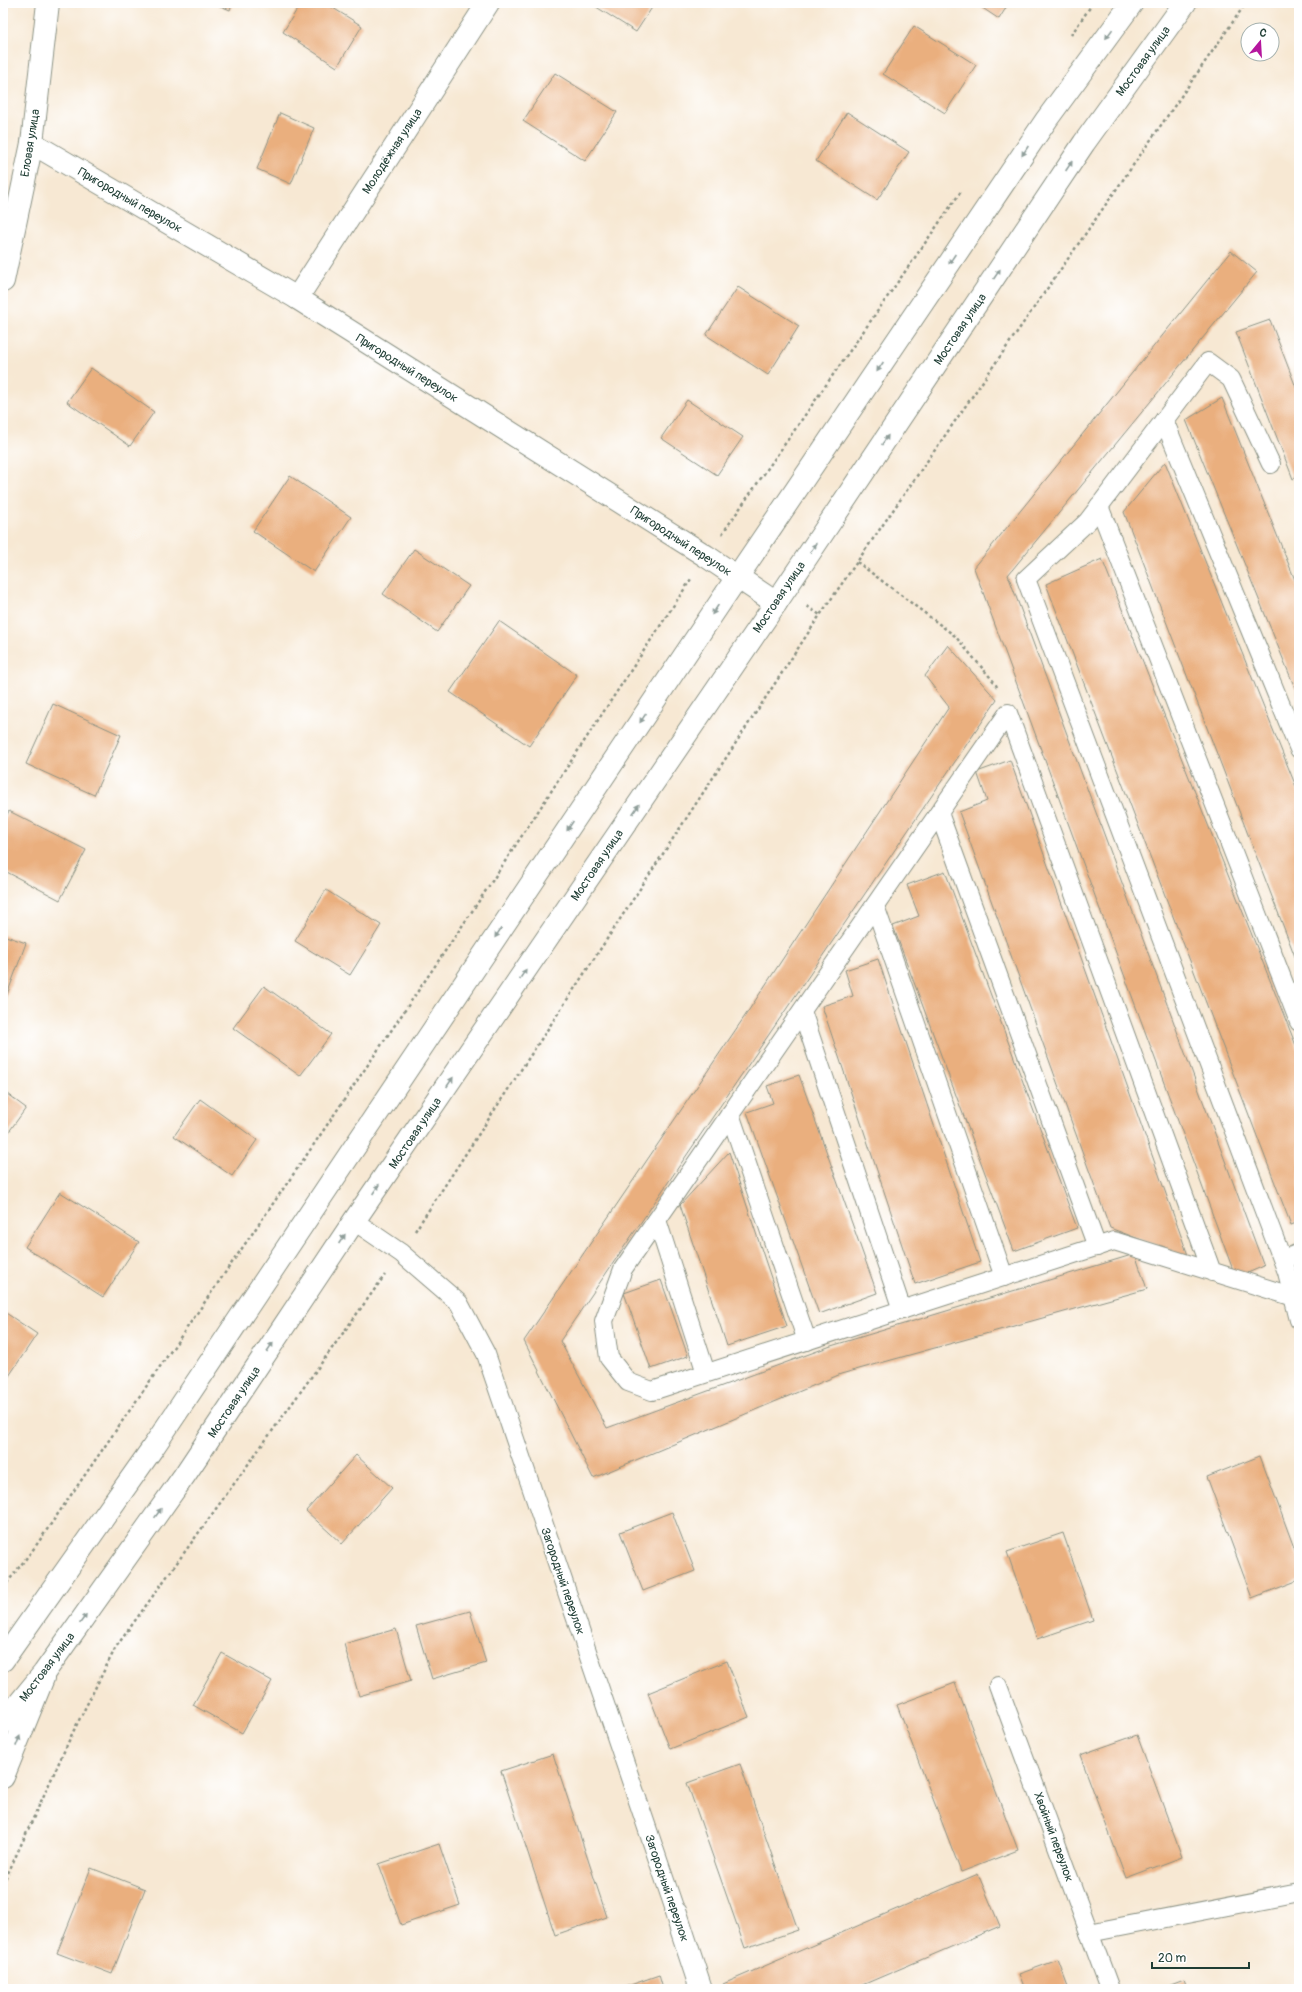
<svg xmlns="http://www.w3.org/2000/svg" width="1302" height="1992" font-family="Pangolin,sans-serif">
<rect width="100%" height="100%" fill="#fff"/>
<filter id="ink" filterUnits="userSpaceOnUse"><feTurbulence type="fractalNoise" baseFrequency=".025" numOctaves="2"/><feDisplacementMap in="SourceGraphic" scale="8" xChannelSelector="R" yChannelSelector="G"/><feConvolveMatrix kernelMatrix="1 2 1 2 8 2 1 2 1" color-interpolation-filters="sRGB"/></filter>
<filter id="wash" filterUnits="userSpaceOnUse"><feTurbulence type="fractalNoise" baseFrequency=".012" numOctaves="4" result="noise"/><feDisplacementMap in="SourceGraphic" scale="16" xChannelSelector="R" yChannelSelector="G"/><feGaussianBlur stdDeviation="0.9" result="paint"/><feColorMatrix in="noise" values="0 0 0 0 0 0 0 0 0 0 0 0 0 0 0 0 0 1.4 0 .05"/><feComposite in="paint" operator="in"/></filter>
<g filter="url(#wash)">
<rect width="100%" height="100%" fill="#f7e8d3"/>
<g id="blocks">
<g fill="#eaaf7e">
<path d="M213,3H233L230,10Z"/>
<path d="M301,3H325L362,26L337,67L283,32Z"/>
<path d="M590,3H655L636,32Z"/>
<path d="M975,3H1009L999,19Z"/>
<path d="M914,26L976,65L945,113L883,74Z"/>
<path d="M555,73L617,112L585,161L523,121Z"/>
<path d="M847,112L909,152L877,200L816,161Z"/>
<path d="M280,113L314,128L291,184L257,169Z"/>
<path d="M1231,251L1257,272L1008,575L1264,1266L1236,1278L974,568Z"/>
<path d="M738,287L799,326L768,375L706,335Z"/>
<path d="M1270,320L1299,395V476L1293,479L1236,332Z"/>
<path d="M91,368L154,412L130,446L67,402Z"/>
<path d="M1222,398L1299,590V698L1186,420Z"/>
<path d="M687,400L743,437L717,475L661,438Z"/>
<path d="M1165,462L1299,794V967L1124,512Z"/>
<path d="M290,476L351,517L314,572L253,531Z"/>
<path d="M414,549L469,586L437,632L383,594Z"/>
<path d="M1102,559L1299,1053V1222L1291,1225L1046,584Z"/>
<path d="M499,621L577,675L529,746L450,692Z"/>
<path d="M948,645L997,700L560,1341L607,1428L831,1346L1135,1254L1147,1289L841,1374L593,1478L524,1341L745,1016L949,707L925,676Z"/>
<path d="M53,704L121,735L94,795L26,764Z"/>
<path d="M1010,760L1189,1258L1110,1228L959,812L987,801L977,772Z"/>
<path d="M9,811L86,850L60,900L3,870V822Z"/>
<path d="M945,871L1077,1228L1014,1251L893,926L919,916L907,885Z"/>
<path d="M326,890L381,925L350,975L295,941Z"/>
<path d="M3,935L26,943L5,1000H3Z"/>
<path d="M878,959L980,1262L915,1284L822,1006L853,996L845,970Z"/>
<path d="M264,986L331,1034L300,1076L233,1028Z"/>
<path d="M799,1075L877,1293L819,1314L747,1112L773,1103L767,1086Z"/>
<path d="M3,1091L26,1108L3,1140Z"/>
<path d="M200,1099L257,1140L232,1176L174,1136Z"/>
<path d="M729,1152L787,1326L727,1346L680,1205Z"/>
<path d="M60,1192L139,1242L103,1297L25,1247Z"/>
<path d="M661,1280L688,1356L651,1369L624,1293Z"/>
<path d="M3,1311L37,1334L3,1385Z"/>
<path d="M356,1455L392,1488L342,1544L306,1511Z"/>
<path d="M1260,1456L1299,1561V1580L1252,1598L1207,1477Z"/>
<path d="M672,1512L695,1571L643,1591L620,1532Z"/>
<path d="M1063,1533L1093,1620L1037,1639L1007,1552Z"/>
<path d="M470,1611L486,1663L432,1679L416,1626Z"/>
<path d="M396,1629L411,1681L359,1696L344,1644Z"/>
<path d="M222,1653L272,1681L242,1733L193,1705Z"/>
<path d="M727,1661L749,1717L670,1749L648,1693Z"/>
<path d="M955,1683L1018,1850L961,1872L897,1705Z"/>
<path d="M1137,1735L1182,1857L1126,1878L1080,1755Z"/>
<path d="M553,1754L607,1917L555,1935L501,1771Z"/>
<path d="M740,1764L798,1930L745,1948L687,1783Z"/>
<path d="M439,1844L460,1905L401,1925L379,1864Z"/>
<path d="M91,1868L145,1889L112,1974L57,1953Z"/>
<path d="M978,1874L1000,1926L853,1989H725L723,1984Z"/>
<path d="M1058,1960L1069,1989H1025L1019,1974Z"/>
<path d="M659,1975L663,1989H619Z"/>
<path d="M1185,1980L1188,1989H1161Z"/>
</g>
</g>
</g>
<g filter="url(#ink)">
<use href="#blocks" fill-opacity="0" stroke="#8b9284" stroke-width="1"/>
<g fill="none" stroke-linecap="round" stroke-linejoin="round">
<defs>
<g id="service">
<path d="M1164,420L1299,749"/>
<path d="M1271,464L1231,379L1208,362L1088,521L1026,579L1287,1272L1299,1320"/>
<path d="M1099,506L1299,1022"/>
<path d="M939,813L1097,1247"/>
<path d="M875,906L1004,1277"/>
<path d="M802,1011L902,1310"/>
<path d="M730,1114L807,1341"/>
<path d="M657,1220L706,1373"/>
<path d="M354,1221L401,1253L459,1303L486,1354L676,1913"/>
<path d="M1283,1260L1299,1253"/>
<path d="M1212,1272L1008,713L623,1269L604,1321L609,1358L628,1382L652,1391L1114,1241L1294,1297"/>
<path d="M998,1686L1110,1989"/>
<path d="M1089,1933L1299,1892"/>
</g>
<g id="minor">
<path d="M32,143L297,298L706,556L776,603"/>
<path d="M3,281L32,143L48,3"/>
<path d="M297,298L488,3"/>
<path d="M3,1777L43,1678"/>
<path d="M676,1913L701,1989"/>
</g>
<g id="secondary">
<path d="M3,1660L152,1449L746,564L1047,119L1132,3"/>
<path d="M3,1723L44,1673L184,1476L354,1221L776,603L1084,143L1185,3"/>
</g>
</defs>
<use href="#service" stroke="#8b9284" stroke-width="20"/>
<use href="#minor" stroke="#8b9284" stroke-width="24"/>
<use href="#secondary" stroke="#8b9284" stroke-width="24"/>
<g stroke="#8b9284" stroke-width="2.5" stroke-dasharray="3 3" stroke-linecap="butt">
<path d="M1071,35L1093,3"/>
<path d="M722,534L962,190"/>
<path d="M857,562L955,636L995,683L998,689"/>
<path d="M807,606L820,615"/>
<path d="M415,1231L818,618L1246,3"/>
<path d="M3,1588L35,1547L306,1156L475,907L691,579"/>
<path d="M3,1884L73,1732L116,1647L385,1275"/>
</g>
<use href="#service" stroke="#fff" stroke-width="18"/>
<use href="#minor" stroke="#fff" stroke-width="22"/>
<use href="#secondary" stroke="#fff" stroke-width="22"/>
</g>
<defs><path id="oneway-solid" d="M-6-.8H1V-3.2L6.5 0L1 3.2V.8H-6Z"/></defs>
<g fill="#8f9e9a">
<use href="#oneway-solid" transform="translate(1109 34) rotate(126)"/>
<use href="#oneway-solid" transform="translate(1025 151) rotate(124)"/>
<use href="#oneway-solid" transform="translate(1069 166) rotate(-56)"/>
<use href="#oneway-solid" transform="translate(952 259) rotate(124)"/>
<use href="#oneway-solid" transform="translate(997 274) rotate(-56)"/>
<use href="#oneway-solid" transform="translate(880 367) rotate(124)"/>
<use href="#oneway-solid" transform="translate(885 440) rotate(-56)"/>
<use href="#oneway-solid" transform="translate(813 548) rotate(-56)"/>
<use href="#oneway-solid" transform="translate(715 610) rotate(124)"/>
<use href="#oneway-solid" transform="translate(643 718) rotate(124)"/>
<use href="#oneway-solid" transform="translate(636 809) rotate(-56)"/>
<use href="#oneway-solid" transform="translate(570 826) rotate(124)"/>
<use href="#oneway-solid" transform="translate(498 933) rotate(124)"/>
<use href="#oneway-solid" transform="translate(523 974) rotate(-56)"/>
<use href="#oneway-solid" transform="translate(450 1082) rotate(-56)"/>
<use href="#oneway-solid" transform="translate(376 1189) rotate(-56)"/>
<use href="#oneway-solid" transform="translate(342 1239) rotate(-56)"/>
<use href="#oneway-solid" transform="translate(270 1347) rotate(-56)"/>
<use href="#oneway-solid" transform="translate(158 1513) rotate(-55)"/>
<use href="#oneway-solid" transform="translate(83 1619) rotate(-55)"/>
<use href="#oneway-solid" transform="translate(18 1741) rotate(-69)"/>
</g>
</g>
<g text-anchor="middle" stroke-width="3" stroke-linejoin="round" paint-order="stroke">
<g font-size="12" fill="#1f3d34" stroke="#fff">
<text transform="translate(1143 61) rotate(-54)" y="4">Мостовая улица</text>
<text transform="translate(30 143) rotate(-81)" y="4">Еловая улица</text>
<text transform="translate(392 151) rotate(-57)" y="4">Молодёжная улица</text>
<text transform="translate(130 200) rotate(30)" y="4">Пригородный переулок</text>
<text transform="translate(960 329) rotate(-56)" y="4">Мостовая улица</text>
<text transform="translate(407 368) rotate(32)" y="4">Пригородный переулок</text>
<text transform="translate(681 541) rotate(33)" y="4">Пригородный переулок</text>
<text transform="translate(779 597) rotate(-56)" y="4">Мостовая улица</text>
<text transform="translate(597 865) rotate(-56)" y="4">Мостовая улица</text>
<text transform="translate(415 1133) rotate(-56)" y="4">Мостовая улица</text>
<text transform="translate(234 1402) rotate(-56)" y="4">Мостовая улица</text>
<text transform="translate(563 1581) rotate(71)" y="4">Загородный переулок</text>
<text transform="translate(47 1667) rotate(-53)" y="4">Мостовая улица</text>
<text transform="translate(1054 1837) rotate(70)" y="4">Хвойный переулок</text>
<text transform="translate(667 1888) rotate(71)" y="4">Загородный переулок</text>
</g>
</g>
<rect width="1302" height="1992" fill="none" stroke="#fff" stroke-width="16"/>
<g transform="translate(1260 42) rotate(18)"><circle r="19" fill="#ffffff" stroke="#a5b1ae"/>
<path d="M0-3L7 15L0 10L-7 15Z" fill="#b5179e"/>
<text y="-6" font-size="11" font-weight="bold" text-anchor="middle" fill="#1f3d34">С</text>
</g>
<path d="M1152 1962v6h97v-6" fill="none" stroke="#1f3d34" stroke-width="2"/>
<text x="1158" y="1962" font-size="12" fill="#1f3d34" stroke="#ffffff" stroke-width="3" paint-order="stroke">20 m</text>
</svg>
